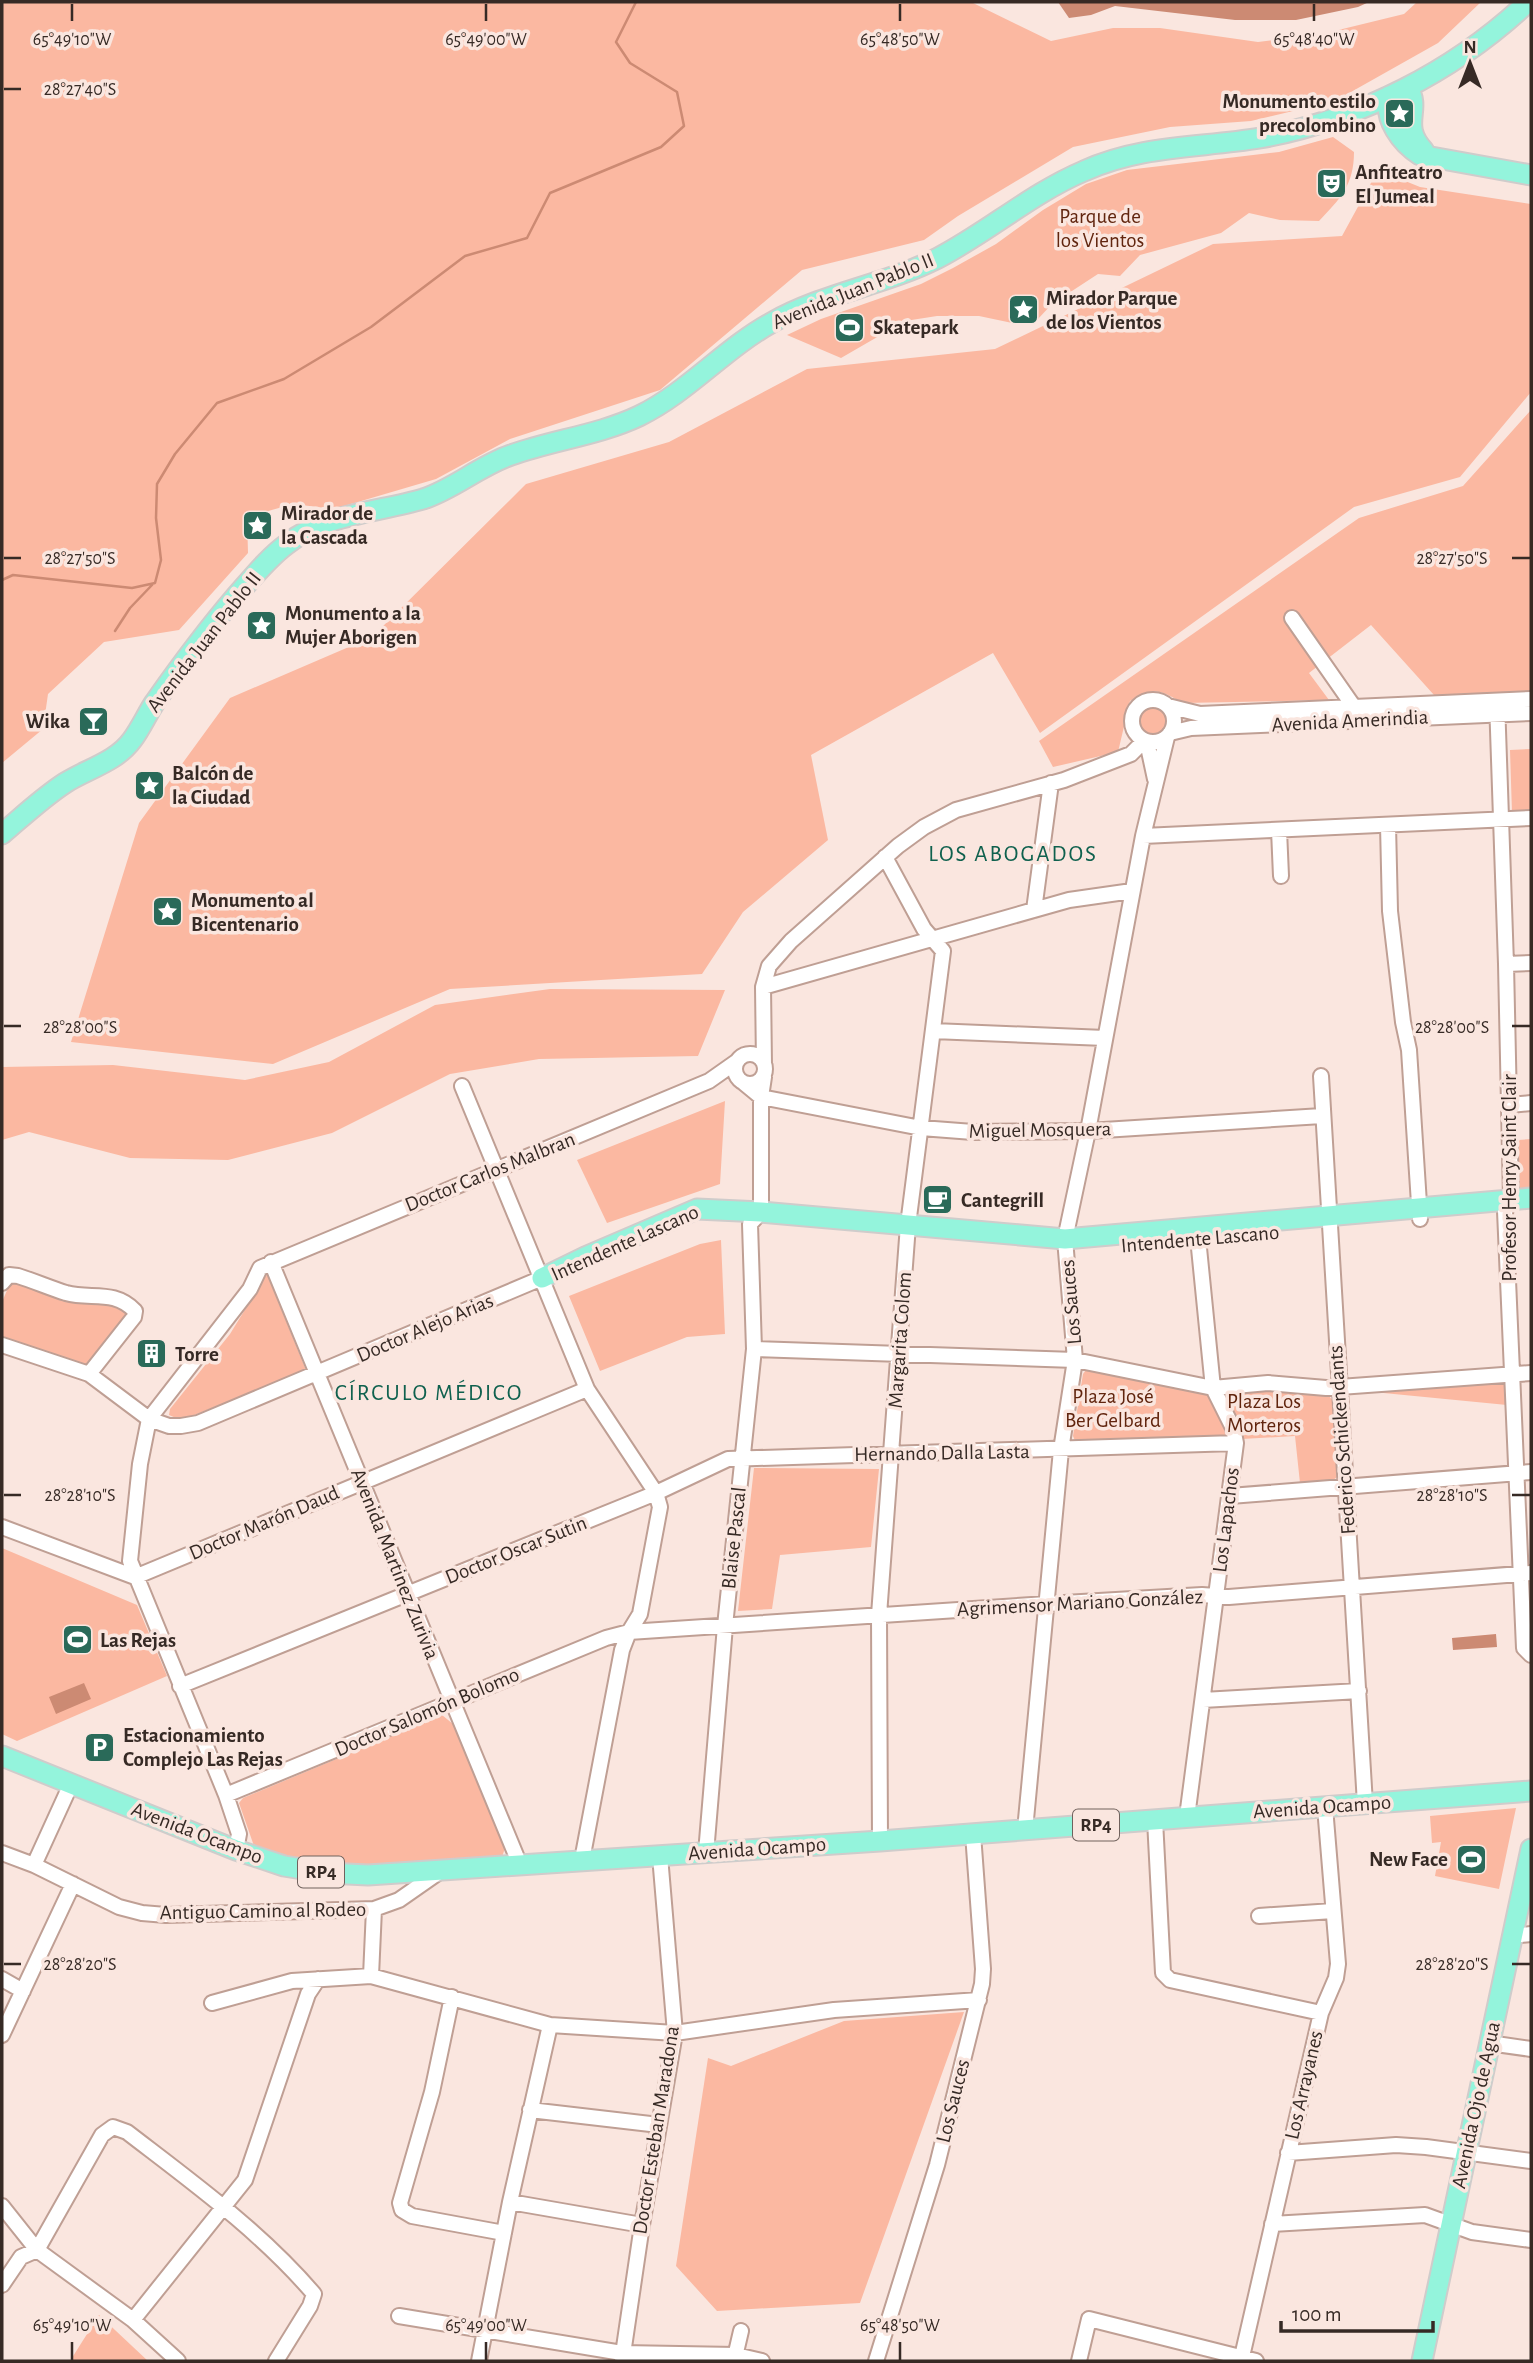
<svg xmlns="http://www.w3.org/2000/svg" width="1533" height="2363" viewBox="0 0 1533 2363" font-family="'Alegreya Sans',sans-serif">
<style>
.green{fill:#fbb8a1}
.water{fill:#cc8a73}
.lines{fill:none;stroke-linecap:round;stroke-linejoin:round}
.stream{stroke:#cc8a73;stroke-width:2.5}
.minor-casing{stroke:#bf9f94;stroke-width:18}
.major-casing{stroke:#cfcccb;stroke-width:23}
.minor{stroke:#fff;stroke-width:14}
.major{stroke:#94f4dc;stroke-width:19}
.ticks{fill:none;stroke:#362a25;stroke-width:2.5}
.labels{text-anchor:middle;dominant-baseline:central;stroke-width:7;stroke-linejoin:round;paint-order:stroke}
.shield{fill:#fae6df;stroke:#71625d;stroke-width:2}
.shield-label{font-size:19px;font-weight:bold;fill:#362a25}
.poi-label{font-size:21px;font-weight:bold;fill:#362a25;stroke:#fae6df;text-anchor:start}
.park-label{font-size:21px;fill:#61250e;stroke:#fae6df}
.street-label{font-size:21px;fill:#362a25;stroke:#fae6df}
.neighbourhood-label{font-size:23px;letter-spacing:2px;fill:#0f614e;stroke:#fae6df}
.ticks-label{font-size:18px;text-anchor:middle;fill:#362a25;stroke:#fae6df;stroke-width:7;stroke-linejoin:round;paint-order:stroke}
</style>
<rect width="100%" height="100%" fill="#fae6df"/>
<path class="green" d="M2 2H971L1051 41 1113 28H1160L1258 42 1322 34 1404 14 1417 2H1481L1438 43 1335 101 1251 121 1170 127 1073 147 958 216 924 240 802 270 660 390 510 439 436 479 334 509 293 504 247 517 248 553 179 630 104 642 48 694 43 729 2 763Z
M1333 137 1354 152C1354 185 1340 199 1319 221L1280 220 1249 213 1221 233 1140 255 1120 276 1098 274 1052 304 1037 320 1017 324 979 316H937L905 321 841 358 787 335 821 319 921 284 953 268 996 244 1043 210 1086 184 1127 170 1279 152Z
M1378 170 1420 187 1531 204V392L1460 477 1354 507 1040 733 993 653 811 755 828 840 743 912 702 974 450 989 273 1064 71 1042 139 823 230 698 372 637 526 484 669 442 807 369 995 349 1213 244 1342 236Z
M1531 410V691L1434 695 1371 625 1309 673 1329 700 1183 703C1160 690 1154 686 1130 701L1118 752 1053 767 1039 741 1359 518 1463 486Z
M1137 720a15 15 0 1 1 30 0a15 15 0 1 1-30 0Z
M1531 749V812L1512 813 1510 750Z
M550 989 725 990 698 1056 539 1059 450 1074 332 1133 228 1160 130 1158 29 1132 2 1140V1067L113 1065 245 1080 329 1062 435 1005Z
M725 1101 720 1184 607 1223 577 1160Z
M1531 1139V1193L1520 1194 1518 1140Z
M721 1240 725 1334 687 1337 600 1371 569 1296 700 1244Z
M267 1274 306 1370 187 1418H176L169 1415 170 1409 230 1334Z
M11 1281C36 1286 112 1297 127 1314L126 1320 91 1363 86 1366 2 1340V1302Z
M1091 1368 1209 1393 1226 1429 1225 1435 1221 1438 1076 1443 1073 1436 1083 1374 1086 1370Z
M1499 1381 1505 1383 1507 1405 1363 1391Z
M1272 1389 1328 1395 1335 1403 1339 1475C1330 1486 1313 1483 1300 1483L1295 1436 1242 1439 1224 1396 1227 1392Z
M754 1468 879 1469 871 1547 780 1555 772 1609 738 1611Z
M2 1548 137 1605 167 1676 17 1741 2 1734Z
M442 1715 453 1724 505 1848 502 1857C420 1863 332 1880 254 1846L239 1803 243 1798Z
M1516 1808 1499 1889 1435 1876 1441 1842 1432 1843 1430 1816Z
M964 2012 860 2303 717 2311 676 2266 708 2058 731 2066 844 2021Z
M99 2315 148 2361H70Z"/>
<path class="water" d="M1058 2H1369L1358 7 1296 20H1235L1115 6 1091 15 1069 18Z
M1496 1634 1497 1647 1453 1650 1452 1638Z
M84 1683 91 1699 56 1714 49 1697Z"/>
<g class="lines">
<path class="stream" d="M2 580 13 575 132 588 155 583 161 560 156 518 157 484 175 454 217 403 284 379 371 327 465 256 527 238 550 193 661 147 684 126 677 92 630 63 616 42 636 2
M115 631 130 608 152 585"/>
<defs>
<path id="minor" d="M1292 618 1354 707
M1132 721a21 21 0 1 1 42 0a21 21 0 1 1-42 0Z
M1497 701 1506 964 1511 1199 1505 1211 1524 1648 1531 1655
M1168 706 1200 714 1531 699
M1170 733 1191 728 1531 713
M1147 742 1155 779
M1388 825 1390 911 1403 1022 1409 1050 1420 1219
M1279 830 1281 876
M1143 836 1531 818
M1034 910 1051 783
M1506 964 1531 963
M763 987 1069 900 1132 891
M933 1031 1105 1038
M735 1069a15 15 0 1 1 30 0a15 15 0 1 1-30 0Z
M764 1064 763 987 769 966 791 941 898 846 924 827 956 810 1064 780 1131 754 1144 741
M1321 1076 1365 1804
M744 1083 761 1097 921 1128 973 1132 1088 1131 1322 1116
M462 1086 587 1389 656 1493 660 1507 640 1614 629 1632 622 1650 582 1860
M1510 1105 1531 1103
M271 1262 520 1865
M2 1283 9 1275 18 1276C34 1281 50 1288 66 1293 91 1300 114 1289 135 1311L134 1317 89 1374
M2 1345 89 1374 149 1419 169 1426H181L198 1423 542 1278
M754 1349 1075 1360 1213 1388 1268 1383 1326 1388 1531 1373
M1230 1496 1531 1472
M2 1527 135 1577
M135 1577 587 1389
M180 1686 656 1493 728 1459 1236 1443
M1203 1700 1359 1691
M226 1795 606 1638 629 1632 1047 1604 1202 1595 1229 1597 1531 1573
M1187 1817 1236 1443 1233 1428 1213 1388 1197 1228
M1155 1820 1163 1973 1170 1980 1321 2013
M1025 1830 1061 1450 1075 1360 1065 1239 1088 1131 1143 836 1167 737
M880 1841 879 1615 908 1225 943 951 924 929 885 857
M236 1850 239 1834 226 1795 130 1561 140 1464 149 1419 250 1289 260 1268 709 1081 736 1062
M2 1853 34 1865 119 1907 142 1913 166 1915 374 1909 399 1900 442 1870
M706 1853 725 1626 754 1349 750 1224 761 1212V1097L764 1077
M34 1865 71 1784
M1259 1916 1333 1911
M1511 1936 1531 1934
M371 1976 374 1909
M2 1979 23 1991
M452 1997 432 2092 400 2203 402 2210 412 2216 504 2233
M212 2003 292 1981 371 1976 550 2025 675 2033 834 2010 979 2000
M2 2035 73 1884
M1489 2043 1531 2049
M530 2110 659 2125
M1288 2153 1396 2145 1426 2147 1531 2161
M510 2202 642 2225
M2 2206 37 2250 133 2320 178 2361
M1272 2224 1425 2215 1472 2232 1531 2240
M2 2285 21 2257 37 2250 102 2135 113 2127 127 2132C192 2182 260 2231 314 2294L310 2306 276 2361
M399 2316 622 2353 736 2355 762 2361
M133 2320 245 2180 308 1994 318 1979
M479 2361 510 2202 550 2025
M622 2361 642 2225 675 2033 660 1856
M734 2361 741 2331
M876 2361 937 2165 982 1984 983 1969 973 1834
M1079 2361 1089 2319 1256 2361
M1241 2361 1321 2013 1336 1978 1338 1964 1325 1807"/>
<path id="major" d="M1408 88C1422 111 1399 124 1424 151
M1389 96C1384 120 1401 143 1420 155L1531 175
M2 834C22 817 42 798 65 783 87 769 116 762 132 740 141 728 147 714 155 702 181 665 208 629 237 595 253 577 268 558 287 544 324 514 379 512 423 499 454 489 479 466 511 455 553 440 599 435 639 416 688 392 724 349 771 323 823 293 885 285 938 258 988 232 1032 193 1084 171 1141 145 1199 148 1260 138 1359 120 1455 71 1528 2
M542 1278 585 1257 697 1209 761 1212 1065 1239 1531 1198
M2 1756 236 1850 284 1866 327 1873 368 1875 880 1841 1531 1791
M1422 2361 1531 1849"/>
</defs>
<use href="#minor" class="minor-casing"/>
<use href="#major" class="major-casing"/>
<use href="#minor" class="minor"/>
<use href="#major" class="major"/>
</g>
<path class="ticks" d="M72 4V21M486 4V21M900 4V21M1314 4V21M4 89H21M4 558H21M1512 558H1530M4 1026H21M1512 1026H1530M4 1495H21M1512 1495H1530M4 1964H21M1512 1964H1530M72 2342V2360M486 2342V2360M900 2342V2360"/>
<defs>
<symbol id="sight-square" viewBox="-11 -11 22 22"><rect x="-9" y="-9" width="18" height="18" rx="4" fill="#2a6a59" stroke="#fae6df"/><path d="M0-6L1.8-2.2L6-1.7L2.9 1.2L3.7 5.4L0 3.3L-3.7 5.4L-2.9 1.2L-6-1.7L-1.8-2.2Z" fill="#fff"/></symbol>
<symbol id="theatre-square" viewBox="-11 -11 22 22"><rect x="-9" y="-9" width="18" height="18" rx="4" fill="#2a6a59" stroke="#fae6df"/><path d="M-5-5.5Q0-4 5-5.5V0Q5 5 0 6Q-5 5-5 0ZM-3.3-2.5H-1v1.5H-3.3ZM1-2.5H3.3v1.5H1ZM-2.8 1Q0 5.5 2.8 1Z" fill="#fff"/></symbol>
<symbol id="stadium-square" viewBox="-11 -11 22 22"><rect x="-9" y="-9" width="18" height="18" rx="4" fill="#2a6a59" stroke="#fae6df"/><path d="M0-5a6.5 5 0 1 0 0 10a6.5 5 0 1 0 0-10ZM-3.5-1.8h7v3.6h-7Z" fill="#fff"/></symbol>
<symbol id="bar-square" viewBox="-11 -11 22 22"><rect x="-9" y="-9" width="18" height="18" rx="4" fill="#2a6a59" stroke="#fae6df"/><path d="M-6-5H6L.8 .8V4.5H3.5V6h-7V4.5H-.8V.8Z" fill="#fff"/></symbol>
<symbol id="cafe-square" viewBox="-11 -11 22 22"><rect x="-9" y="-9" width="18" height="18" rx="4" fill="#2a6a59" stroke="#fae6df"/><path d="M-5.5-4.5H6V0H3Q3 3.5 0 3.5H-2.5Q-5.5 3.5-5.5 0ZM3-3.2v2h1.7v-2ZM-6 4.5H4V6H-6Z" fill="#fff"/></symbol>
<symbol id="building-square" viewBox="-11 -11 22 22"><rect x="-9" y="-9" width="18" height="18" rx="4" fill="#2a6a59" stroke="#fae6df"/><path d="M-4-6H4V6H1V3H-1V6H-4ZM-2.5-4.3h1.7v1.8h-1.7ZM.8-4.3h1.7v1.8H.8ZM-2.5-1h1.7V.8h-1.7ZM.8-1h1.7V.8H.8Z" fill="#fff"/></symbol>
<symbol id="parking-square" viewBox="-11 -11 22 22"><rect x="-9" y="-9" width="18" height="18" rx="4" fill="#2a6a59" stroke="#fae6df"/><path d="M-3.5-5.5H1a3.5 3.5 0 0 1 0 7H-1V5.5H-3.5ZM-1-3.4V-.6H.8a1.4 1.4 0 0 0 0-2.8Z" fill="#fff"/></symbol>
</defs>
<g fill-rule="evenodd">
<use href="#sight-square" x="1382" y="96" width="35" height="35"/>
<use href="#theatre-square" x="1314" y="166" width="35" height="35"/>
<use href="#sight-square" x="1006" y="292" width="35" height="35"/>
<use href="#stadium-square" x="832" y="310" width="35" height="35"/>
<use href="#sight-square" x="240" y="508" width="35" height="35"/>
<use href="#sight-square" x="244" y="608" width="35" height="35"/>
<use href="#bar-square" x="76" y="704" width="35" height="35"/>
<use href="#sight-square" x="132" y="768" width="35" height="35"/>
<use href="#sight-square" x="150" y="894" width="35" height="35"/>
<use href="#cafe-square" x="920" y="1182" width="35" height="35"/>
<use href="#building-square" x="134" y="1336" width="35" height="35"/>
<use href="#stadium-square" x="60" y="1622" width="35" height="35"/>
<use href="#parking-square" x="82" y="1730" width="35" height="35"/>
<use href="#stadium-square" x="1454" y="1842" width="35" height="35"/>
</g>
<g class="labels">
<g class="shield">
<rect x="1073" y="1809.5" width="46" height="31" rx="5"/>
<rect x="298" y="1856.5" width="46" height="31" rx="5"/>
</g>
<g class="shield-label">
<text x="1096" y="1825">RP4</text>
<text x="321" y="1872">RP4</text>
</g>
<g class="poi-label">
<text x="1376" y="101" text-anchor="end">Monumento estilo<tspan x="1376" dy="24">precolombino</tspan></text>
<text x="1355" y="172">Anfiteatro<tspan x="1355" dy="24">El Jumeal</tspan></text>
<text x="1046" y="298">Mirador Parque<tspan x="1046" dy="24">de los Vientos</tspan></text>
<text x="873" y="327">Skatepark</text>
<text x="281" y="513">Mirador de<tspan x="281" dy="24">la Cascada</tspan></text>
<text x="285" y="613">Monumento a la<tspan x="285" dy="24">Mujer Aborigen</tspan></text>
<text x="70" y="721" text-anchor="end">Wika</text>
<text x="172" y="773">Balcón de<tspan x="172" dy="24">la Ciudad</tspan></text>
<text x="191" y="900">Monumento al<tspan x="191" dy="24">Bicentenario</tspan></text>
<text x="961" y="1200">Cantegrill</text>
<text x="175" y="1354">Torre</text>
<text x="100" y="1640">Las Rejas</text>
<text x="123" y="1735">Estacionamiento<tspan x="123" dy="24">Complejo Las Rejas</tspan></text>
<text x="1448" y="1859" text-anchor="end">New Face</text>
</g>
<g class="park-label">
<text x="1100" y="216">Parque de<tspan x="1100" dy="24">los Vientos</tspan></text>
<text x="1113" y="1396">Plaza José<tspan x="1113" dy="24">Ber Gelbard</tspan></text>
<text x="1264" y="1401">Plaza Los<tspan x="1264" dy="24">Morteros</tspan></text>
</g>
<g class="street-label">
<text transform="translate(853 291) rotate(-22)">Avenida Juan Pablo II</text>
<text transform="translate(204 642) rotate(-52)">Avenida Juan Pablo II</text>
<text transform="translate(1350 721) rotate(-3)">Avenida Amerindia</text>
<text transform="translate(1040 1130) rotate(-1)">Miguel Mosquera</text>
<text transform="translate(490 1172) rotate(-22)">Doctor Carlos Malbran</text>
<text transform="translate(1509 1178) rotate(-90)">Profesor Henry Saint Clair</text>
<text transform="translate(1200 1239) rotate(-5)">Intendente Lascano</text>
<text transform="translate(625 1243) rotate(-24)">Intendente Lascano</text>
<text transform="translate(1071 1302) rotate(-95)">Los Sauces</text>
<text transform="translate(425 1328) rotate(-23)">Doctor Alejo Arias</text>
<text transform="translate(900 1340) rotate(-86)">Margarita Colom</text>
<text transform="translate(1342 1440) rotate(-94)">Federico Schickendants</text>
<text transform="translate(942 1453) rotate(-1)">Hernando Dalla Lasta</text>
<text transform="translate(1226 1520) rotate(-83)">Los Lapachos</text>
<text transform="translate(264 1523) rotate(-23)">Doctor Marón Daud</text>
<text transform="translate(734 1538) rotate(-84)">Blaise Pascal</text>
<text transform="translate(516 1550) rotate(-22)">Doctor Oscar Sutin</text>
<text transform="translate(395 1564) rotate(68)">Avenida Martinez Zurivia</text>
<text transform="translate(1080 1603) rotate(-3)">Agrimensor Mariano González</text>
<text transform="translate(427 1712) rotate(-23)">Doctor Salomón Bolomo</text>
<text transform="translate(1322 1807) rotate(-4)">Avenida Ocampo</text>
<text transform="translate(197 1833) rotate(21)">Avenida Ocampo</text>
<text transform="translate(757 1849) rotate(-4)">Avenida Ocampo</text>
<text transform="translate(263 1911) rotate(-1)">Antiguo Camino al Rodeo</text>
<text transform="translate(1304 2085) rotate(-77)">Los Arrayanes</text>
<text transform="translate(953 2101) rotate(-76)">Los Sauces</text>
<text transform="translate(1476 2105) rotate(-78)">Avenida Ojo de Agua</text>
<text transform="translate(656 2130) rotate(-81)">Doctor Esteban Maradona</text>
</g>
<g class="neighbourhood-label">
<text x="1013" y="854">LOS ABOGADOS</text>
<text x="429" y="1393">CÍRCULO MÉDICO</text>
</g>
</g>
<g class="ticks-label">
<text x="72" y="45">65°49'10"W</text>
<text x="486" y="45">65°49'00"W</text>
<text x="900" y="45">65°48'50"W</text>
<text x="1314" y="45">65°48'40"W</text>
<text x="80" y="95">28°27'40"S</text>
<text x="80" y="564">28°27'50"S</text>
<text x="1452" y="564">28°27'50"S</text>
<text x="80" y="1033">28°28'00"S</text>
<text x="1452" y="1033">28°28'00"S</text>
<text x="80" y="1501">28°28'10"S</text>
<text x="1452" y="1501">28°28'10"S</text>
<text x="80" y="1970">28°28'20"S</text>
<text x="1452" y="1970">28°28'20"S</text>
<text x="72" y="2331">65°49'10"W</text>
<text x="486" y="2331">65°49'00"W</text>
<text x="900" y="2331">65°48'50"W</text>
</g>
<rect width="1533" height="2363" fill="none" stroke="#362a25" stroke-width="7"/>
<g transform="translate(1470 63)" stroke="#fae6df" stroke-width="5" paint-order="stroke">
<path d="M0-5L12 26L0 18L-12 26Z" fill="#362a25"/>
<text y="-10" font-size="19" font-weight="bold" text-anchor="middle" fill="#362a25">N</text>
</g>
<path d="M1281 2321v10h152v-10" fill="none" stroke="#362a25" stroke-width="3.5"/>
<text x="1292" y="2321" font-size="21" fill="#362a25" stroke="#fae6df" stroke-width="5" paint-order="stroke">100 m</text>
</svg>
